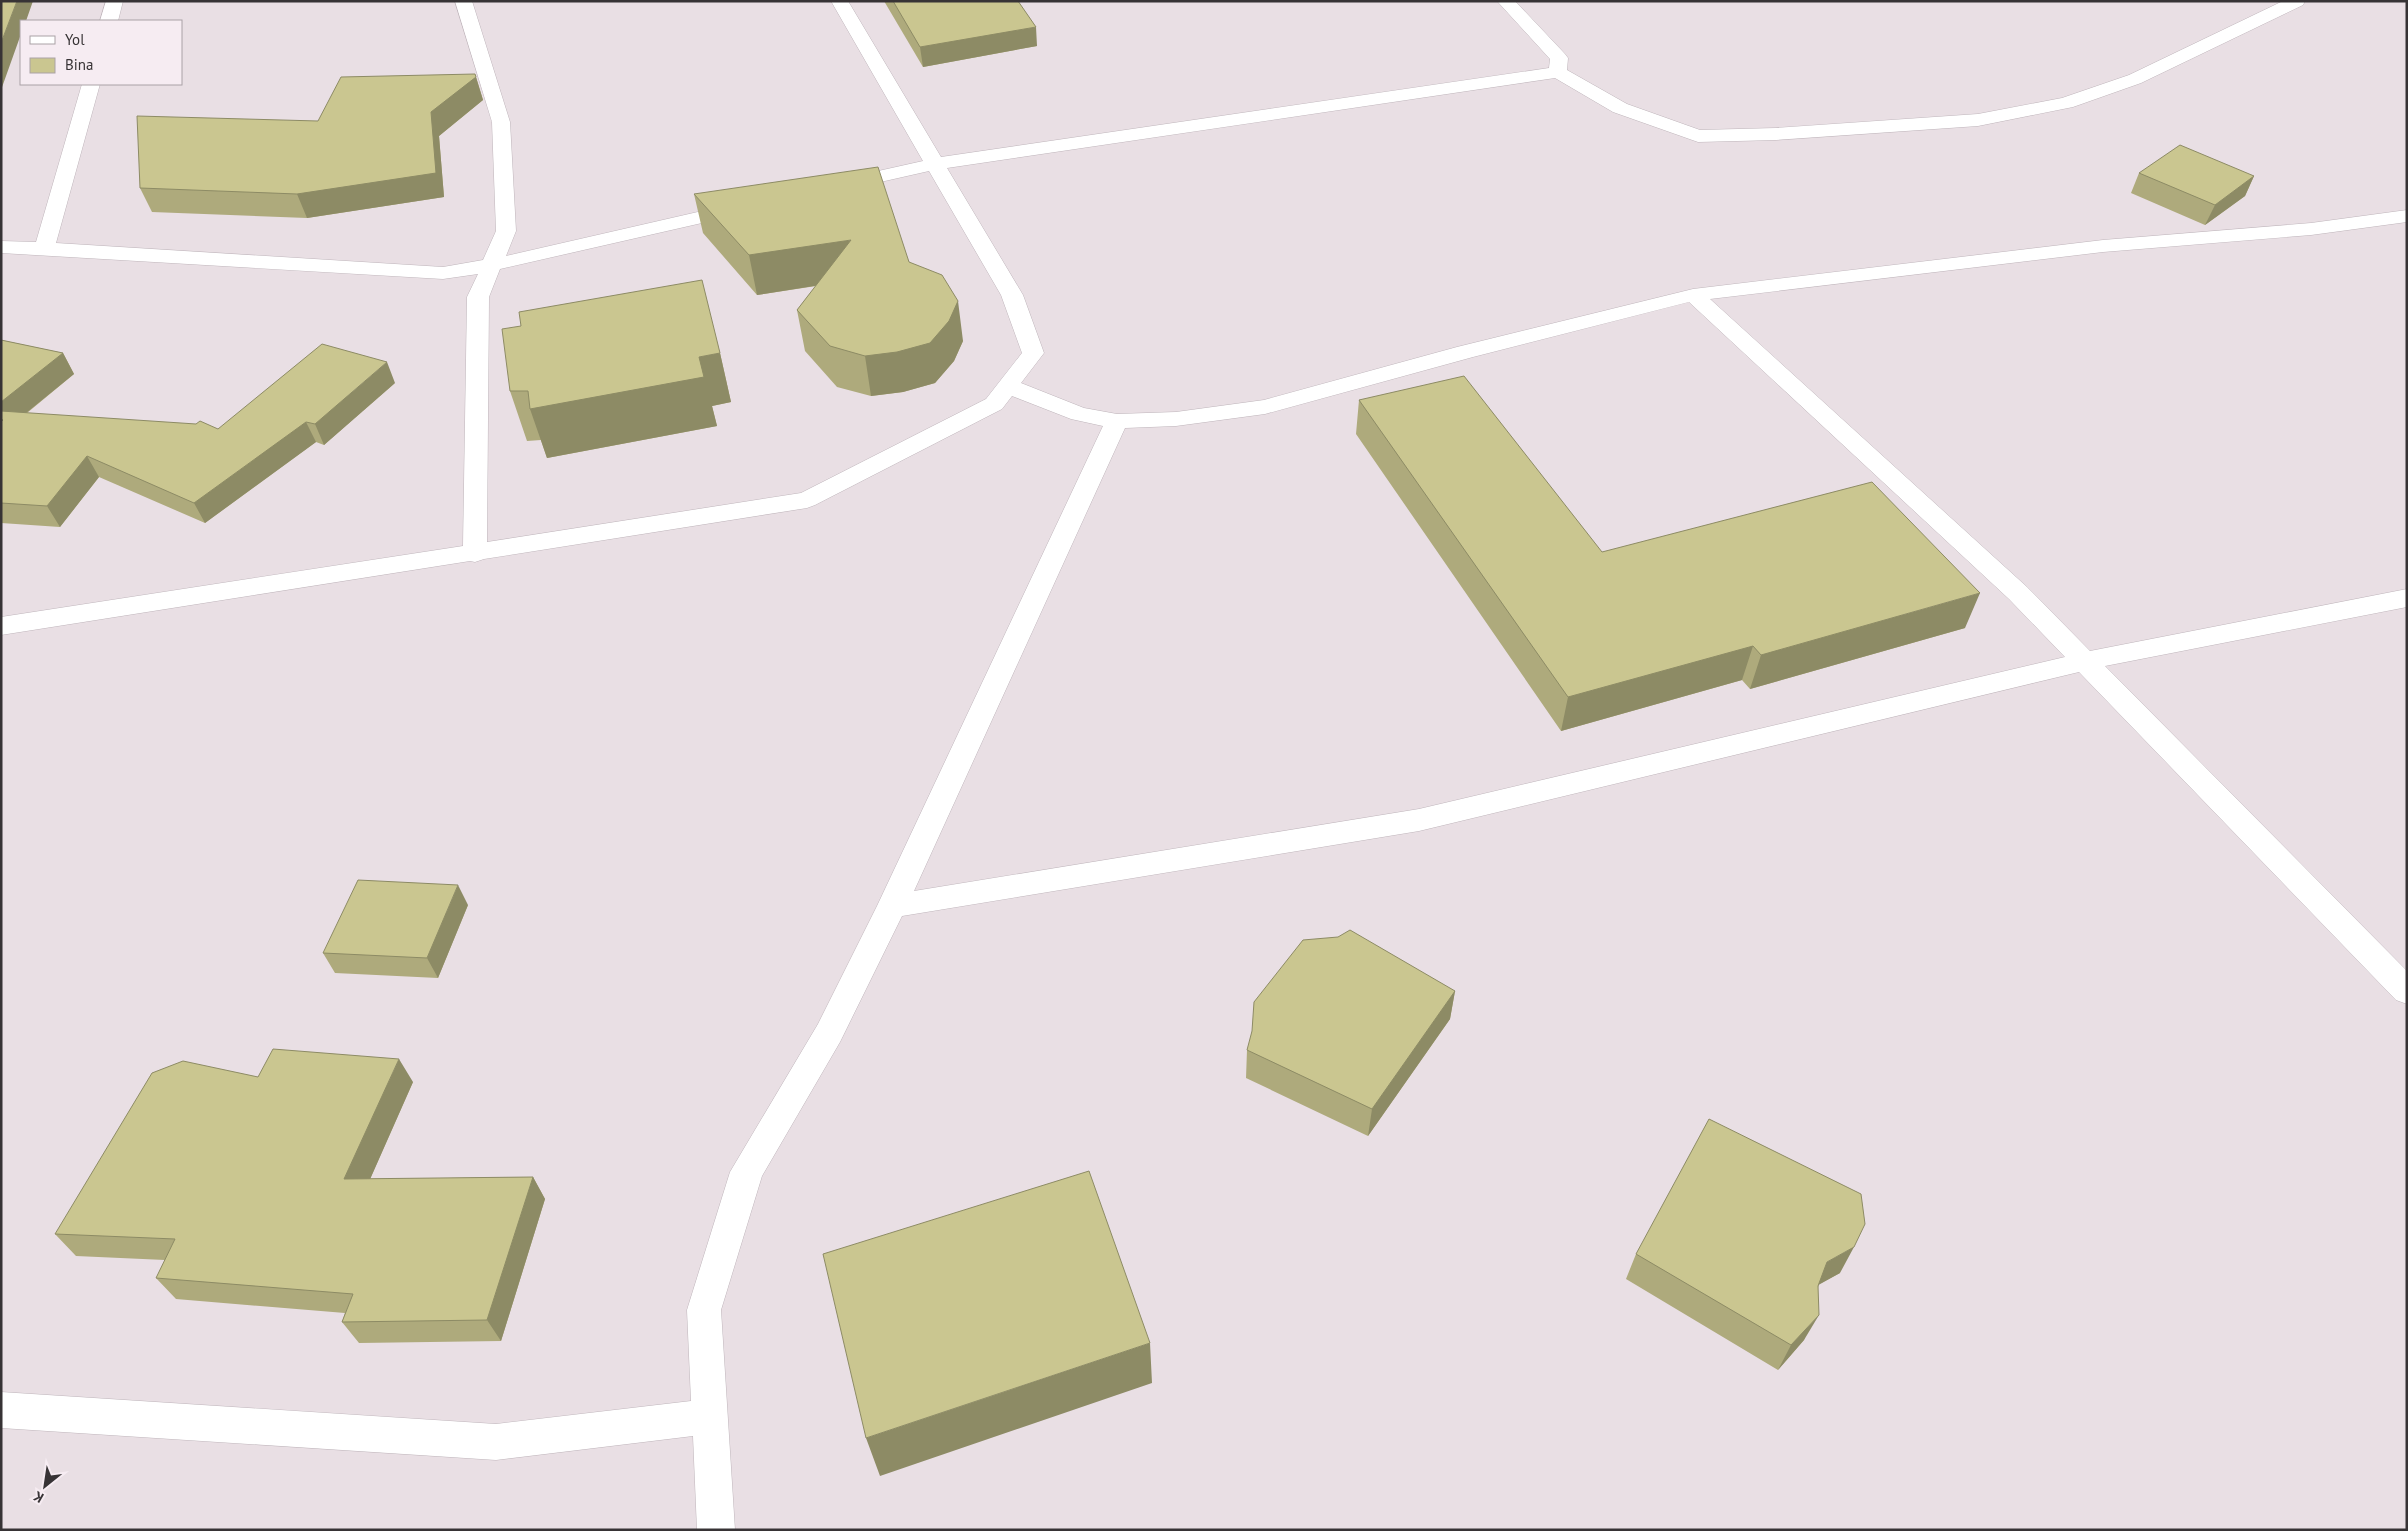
<svg xmlns="http://www.w3.org/2000/svg" width="2408" height="1531" viewBox="0 0 2408 1531" font-family="'PT Sans',sans-serif">
<style>
.lines{fill:none;stroke-linecap:round;stroke-linejoin:round}
.street-casing{stroke:#bfb5bb;stroke-width:1}
.street{fill:#fff;fill-rule:evenodd}
.wall{fill:#aeaa7c}
.shaded-wall{fill:#8d8b65}
.building{fill:#cac690;stroke:#8d8b65}
</style>
<rect width="100%" height="100%" fill="#e9dfe4"/>
<g class="lines">
<defs>
<path id="street" d="M106 1H123L118 21H100Z
M455 1H472L510 122 516 231 506 256 737 203 744 205 747 209 744 213 737 215 500 269 489 297 487 542 801 493 986 399 1022 353 1001 295 929 171 845 190 838 188 835 184 838 180 923 161 831 1H848L941 157 1549 68 1550 59 1497 1H1515L1565 54 1568 58 1567 70 1627 104 1700 130 1776 128 1978 114 2062 98 2129 75 2283 1H2305L2303 5 2141 83 2073 107 1978 126 1776 140 1698 142 1613 112 1555 78 947 168 1023 295 1044 353 1021 383 1084 408 1117 414 1176 412 1264 400 1457 347 1693 289 2103 240 2311 223 2407 210V222L2311 235 2103 252 1710 299 2027 587 2090 651 2407 589V607L2105 666 2407 971V1004L2396 1000 2079 672 1419 831 902 916 840 1042 762 1176 721 1310 735 1530H697L693 1436 496 1460 1 1428V1392L496 1424 691 1401 687 1310 730 1172 818 1024 877 906 1103 426 1071 419 1012 396 1002 409 815 505 807 508 484 559 475 562 470 561 1 635V617L463 546 467 297 478 274 443 279 1 253V241L36 242 82 84H100L56 243 443 267 483 260 496 231 492 122ZM1689 302 2009 599 2065 657 1419 809 914 891 1125 428 1176 426 1265 414 1473 357Z"/>
</defs>
<use href="#street" class="street-casing"/>
<use href="#street" class="street"/>
</g>
<path class="wall" d="M884 1H1018L1037 46 923 67Z
M475 74 483 100 439 136 444 197 307 218 152 212 140 188 318 121Z
M2139 173 2254 176 2245 196 2205 225 2131 193Z
M694 194 909 262 963 341 954 361 935 383 903 392 871 396 837 387 805 351 797 310 816 286 757 295 703 233Z
M1 340 63 353 74 374 27 413 218 429 395 383 324 445 316 442 205 523 99 477 60 527 1 523Z
M720 353 731 402 712 406 717 426 547 458 541 440 527 441 510 391Z
M1359 400 1602 552 1965 628 1750 689 1742 680 1561 731 1356 434Z
M468 905 438 978 335 973 323 953Z
M1455 991 1450 1019 1368 1136 1246 1078 1247 1050Z
M258 1077 413 1082 370 1179 533 1177 545 1199 501 1341 359 1343 342 1322 345 1313 176 1299 156 1278 165 1260 76 1256 55 1234Z
M1636 1254 1840 1273 1819 1284 1804 1340 1778 1370 1626 1279Z"/>
<path class="shaded-wall" d="M17 1H33L26 21H21V34L1 90V43Z
M1036 27 1037 46 923 67 920 47Z
M476 77 483 100 439 136 444 197 307 218 297 194Z
M2254 176 2245 196 2205 225 2215 205Z
M851 240 858 279 757 295 749 255Z
M958 301 963 341 954 361 935 383 903 392 871 396 865 356Z
M63 353 74 374 10 426 1 412V402Z
M720 353 731 402 712 406 717 426 547 458 530 409 699 357Z
M387 362 395 383 324 445 315 424Z
M306 422 316 442 205 523 194 503Z
M87 456 99 477 60 527 47 506Z
M1980 593 1965 628 1750 689 1761 655Z
M1753 646 1742 680 1561 731 1568 697Z
M458 885 468 905 438 978 427 958Z
M1455 991 1450 1019 1368 1136 1372 1109Z
M399 1059 413 1082 360 1202 344 1179Z
M533 1177 545 1199 501 1341 487 1320Z
M1854 1247 1840 1273 1813 1288 1827 1262Z
M1819 1315 1804 1340 1778 1370 1791 1345Z
M1150 1343 1152 1383 880 1476 866 1438Z"/>
<path class="building" d="M1 1H17L1 43Z
M893 1H1018L1036 27 920 47Z
M475 74 476 77 431 112 436 173 297 194 140 188 137 116 318 121 341 77Z
M2180 145 2254 176 2215 205 2139 173Z
M878 167 909 262 942 275 958 301 949 321 930 343 897 352 865 356 830 346 797 310 851 240 749 255 694 194Z
M702 280 720 353 699 357 704 377 530 409 528 391H510L502 329 521 326 519 312Z
M1 340 63 353 1 402Z
M322 344 387 362 315 424 306 422 194 503 87 456 47 506 1 503V422L3 420 1 419V411L196 424 200 421 218 429Z
M1464 376 1602 552 1872 482 1980 593 1761 655 1753 646 1568 697 1359 400Z
M358 880 458 885 427 958 323 953Z
M1350 930 1455 991 1372 1109 1247 1050 1252 1031 1254 1002 1303 940 1338 937Z
M273 1049 399 1059 344 1179 533 1177 487 1320 342 1322 353 1294 156 1278 175 1239 55 1234 152 1073 183 1061 258 1077Z
M1709 1119 1861 1194 1865 1224 1854 1247 1827 1262 1818 1286 1819 1315 1791 1345 1636 1254Z
M1089 1171 1150 1343 866 1438 823 1254Z"/>
<rect width="2408" height="1531" fill="none" stroke="#373335" stroke-width="5"/>
<rect x="20" y="20" width="162" height="65" fill="#f6ecf2" stroke="#aaa2a6"/>
<rect x="30" y="36" width="25" height="8" fill="#ffffff" stroke="#aaa2a6"/>
<text x="65" y="45" font-size="15" fill="#373335">Yol</text>
<rect x="30" y="58" width="25" height="15" fill="#cac690" stroke="#aaa2a6"/>
<text x="65" y="70" font-size="15" fill="#373335">Bina</text>
<g transform="translate(45 1486) rotate(210)" stroke="#f6ecf2" stroke-width="4" paint-order="stroke">
<path d="M0-4L9 19L0 12L-9 19Z" fill="#373335"/>
<text y="-8" font-size="14" font-weight="bold" text-anchor="middle" fill="#373335">K</text>
</g>
</svg>
